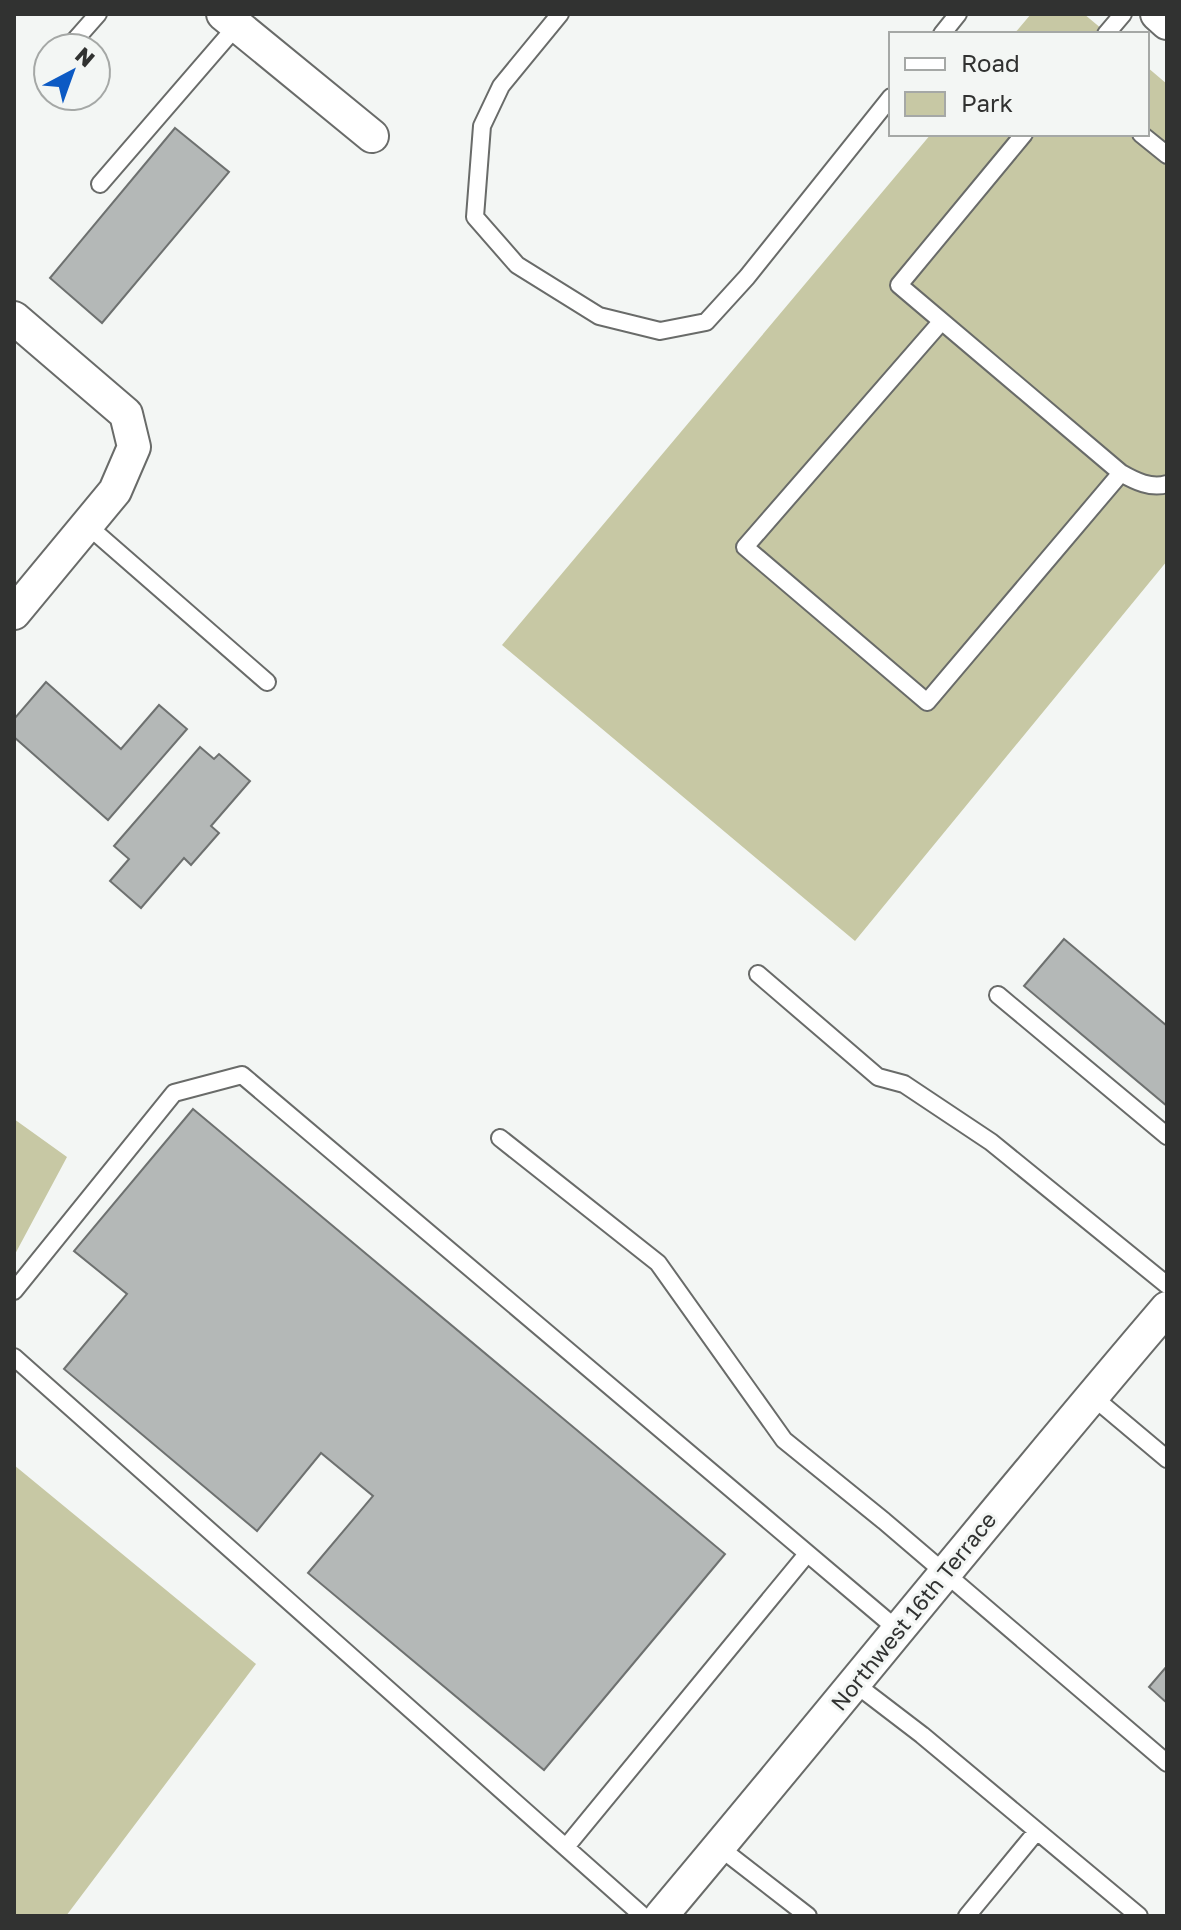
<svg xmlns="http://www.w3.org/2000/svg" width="1181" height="1930" viewBox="0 0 1181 1930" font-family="'Golos Text',sans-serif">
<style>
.green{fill:#c7c8a4}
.building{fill:#b4b8b7;stroke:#6e7170;stroke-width:2}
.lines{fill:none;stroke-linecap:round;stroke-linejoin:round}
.service-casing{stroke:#696b69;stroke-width:20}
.minor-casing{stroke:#696b69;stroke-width:36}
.service{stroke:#fff;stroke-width:16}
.minor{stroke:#fff;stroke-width:32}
.labels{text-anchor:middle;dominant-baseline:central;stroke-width:6;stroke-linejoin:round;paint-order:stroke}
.street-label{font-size:22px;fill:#313231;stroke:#f3f6f4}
</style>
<rect width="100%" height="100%" fill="#f3f6f4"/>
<path class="green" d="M1031 14H1084L1108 34H1014Z
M1147 67 1167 84V561L855 941 502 645 931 134H1147Z
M14 1119 67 1157 14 1256Z
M14 1465 256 1664 66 1916H14Z"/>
<path class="building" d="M175 128 229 172 102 323 50 278Z
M46 682 121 749 159 705 187 729 108 820 14 737V719Z
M200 747 214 759 219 754 250 781 211 826 219 833 191 865 184 858 141 908 110 881 129 859 114 846Z
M1064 939 1167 1026V1106L1024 986Z
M193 1109 725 1554 544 1770 308 1573 373 1496 321 1453 257 1531 64 1369 127 1294 74 1251Z
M1167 1666V1703L1149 1687Z"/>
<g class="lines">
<defs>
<path id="service" d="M560 14 501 86 482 126 475 217 517 265 599 316 660 331 706 322 747 277 891 97
M942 34 958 14
M1106 34 1123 14
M68 48 98 14
M1024 134 899 285 1121 473C1135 481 1151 489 1167 484
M1141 134 1167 155
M100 184 240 22
M941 322 745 547 927 702 1121 473
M87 525 267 682
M758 974 878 1077 904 1084 991 1142 1167 1285
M998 995 1167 1136
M500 1138 658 1263 784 1440 884 1521 1167 1763
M14 1291 174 1093 242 1075 898 1630
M14 1357 643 1916
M1092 1396 1167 1459
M854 1683 922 1735 1139 1916
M566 1847 807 1554
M719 1847 808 1916
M967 1916 1037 1831"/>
<path id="minor" d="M223 14 372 136
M1157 14 1167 23
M14 318 126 414 134 447 115 491 14 613
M661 1916C831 1714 996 1508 1167 1308"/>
</defs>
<use href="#service" class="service-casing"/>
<use href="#minor" class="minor-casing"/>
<use href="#service" class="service"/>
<use href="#minor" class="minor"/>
</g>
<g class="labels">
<g class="street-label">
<text transform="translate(913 1611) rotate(-51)">Northwest 16th Terrace</text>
</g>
</g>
<rect width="1181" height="1930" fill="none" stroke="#313231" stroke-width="32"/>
<rect x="889" y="32" width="260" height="104" fill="#f3f6f4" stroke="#a5a8a6" stroke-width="2"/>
<rect x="905" y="58" width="40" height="12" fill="#ffffff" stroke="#a5a8a6" stroke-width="2"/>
<text x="961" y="72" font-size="24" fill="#313231">Road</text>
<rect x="905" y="92" width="40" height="24" fill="#c7c8a4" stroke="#a5a8a6" stroke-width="2"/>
<text x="961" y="112" font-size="24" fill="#313231">Park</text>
<g transform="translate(72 72) rotate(41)"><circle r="38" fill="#f3f6f4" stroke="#a5a8a6" stroke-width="2"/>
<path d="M0-6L14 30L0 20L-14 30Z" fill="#0c5ac4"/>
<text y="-12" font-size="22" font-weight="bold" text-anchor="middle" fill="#313231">N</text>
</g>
</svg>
